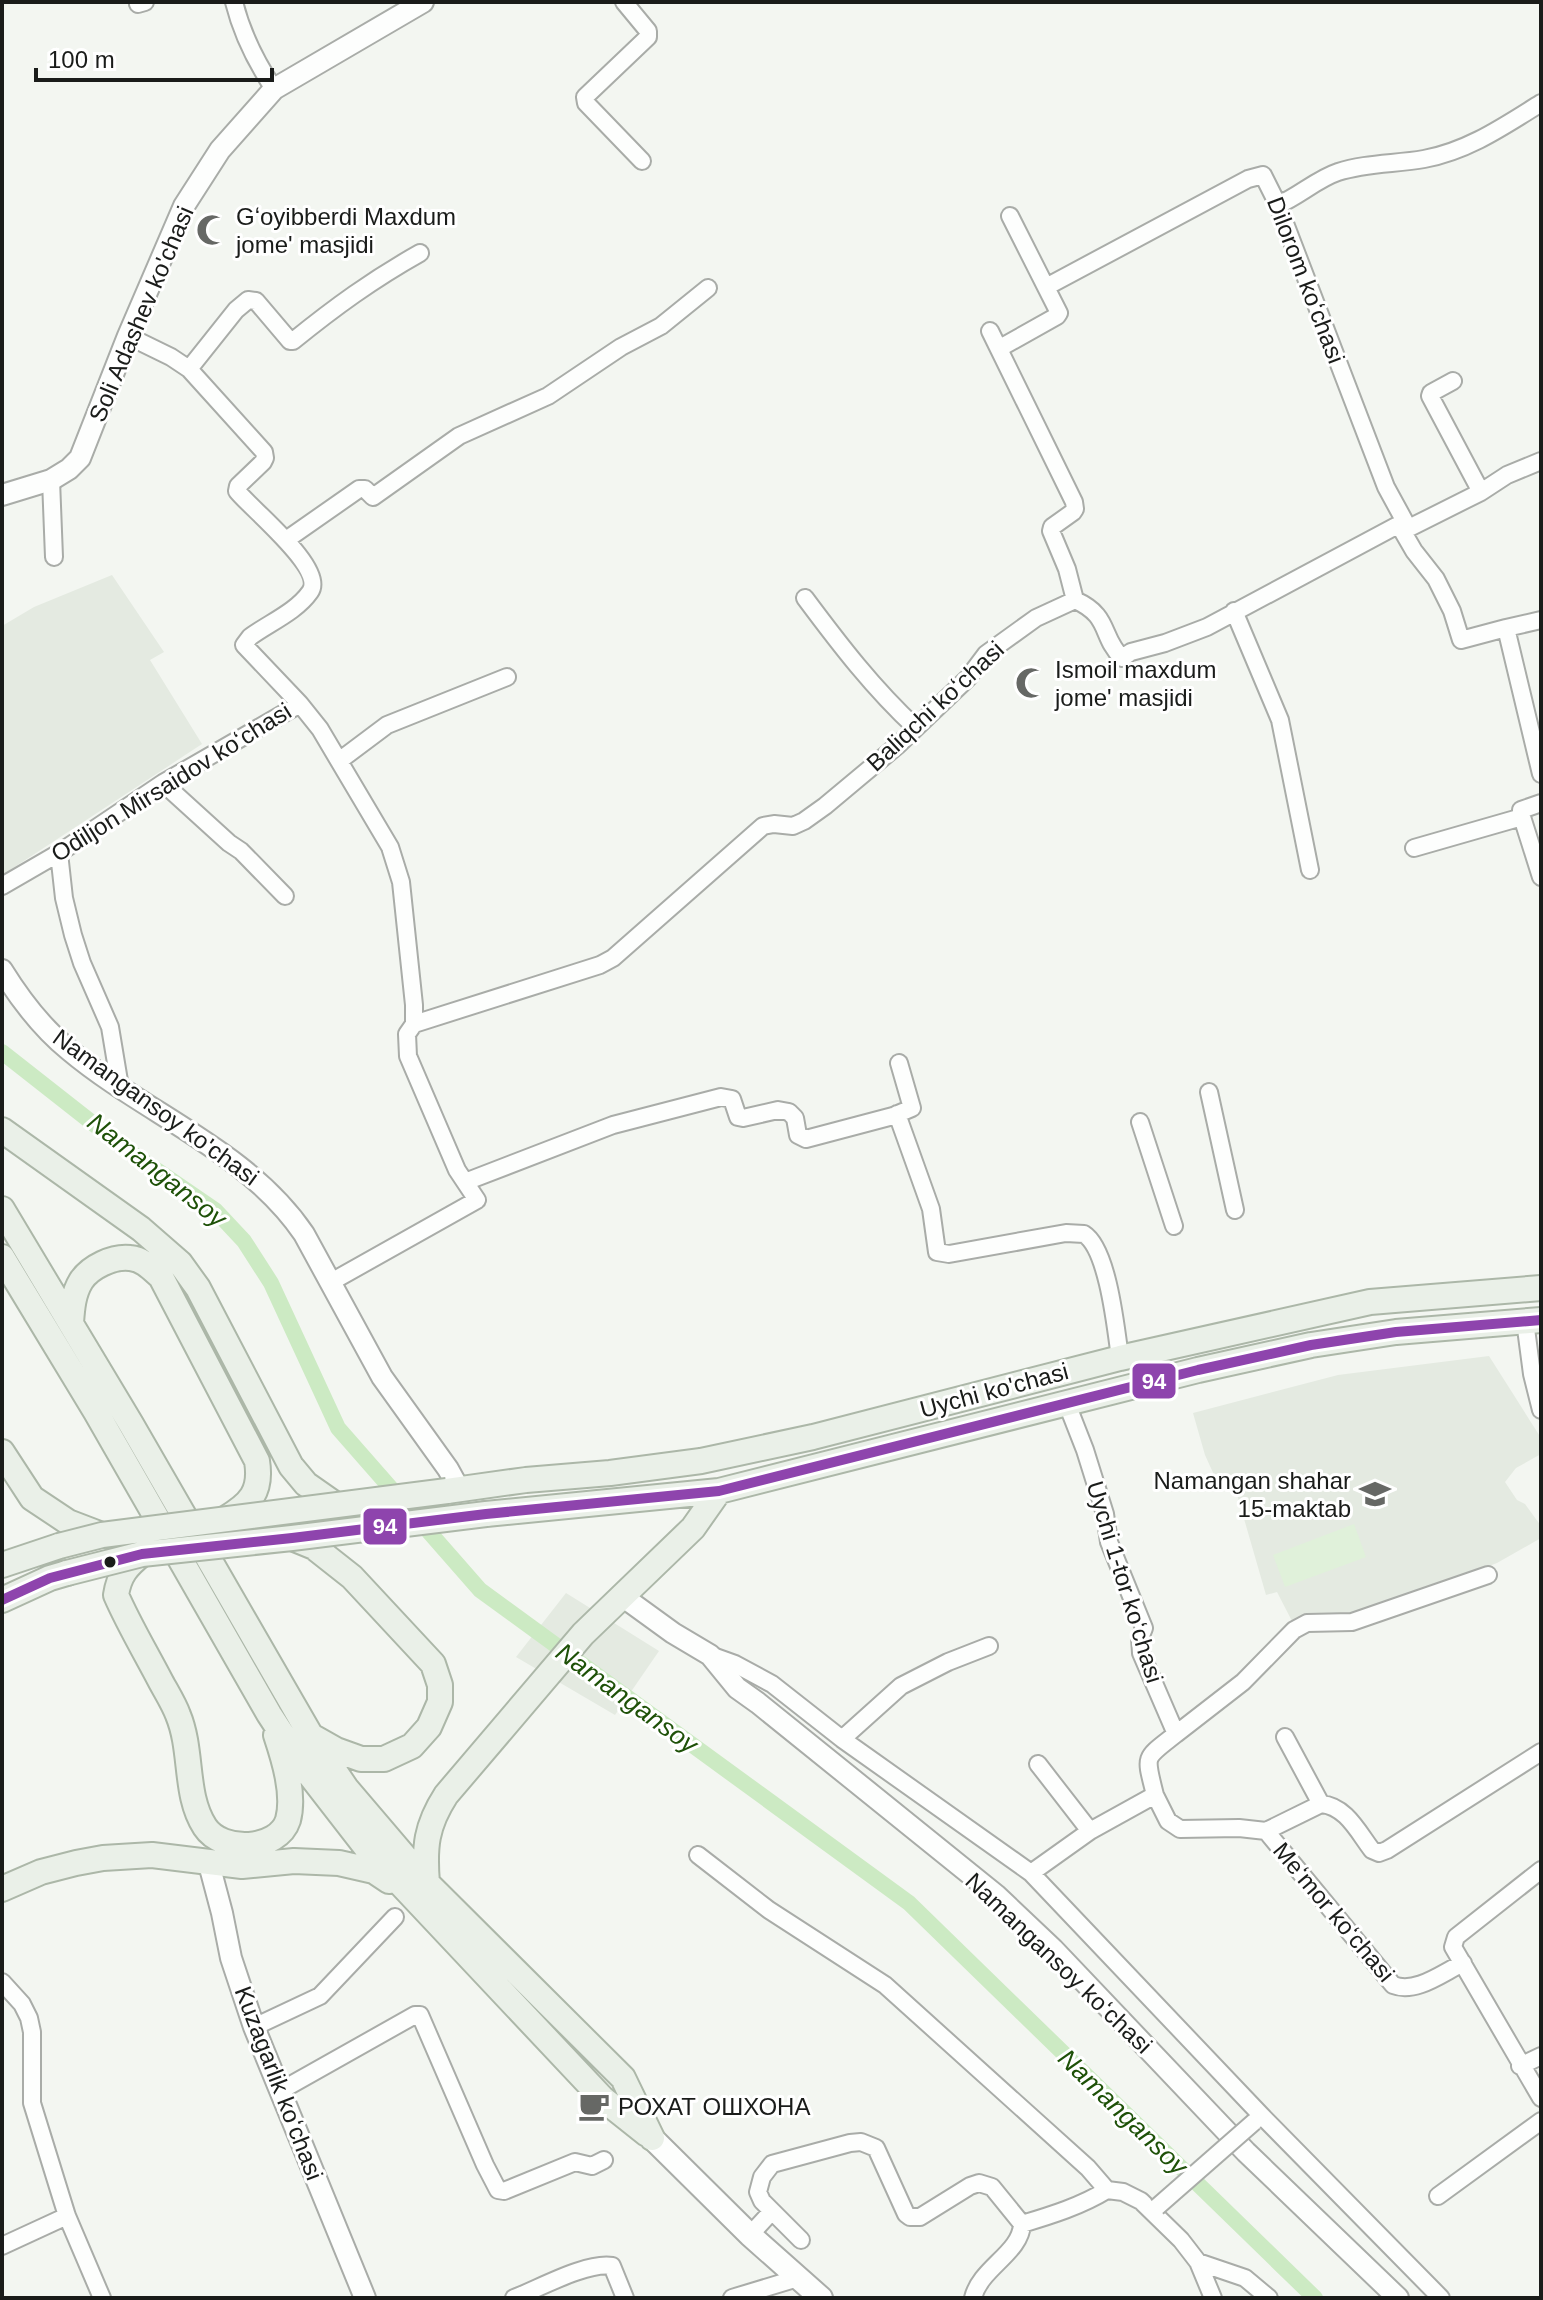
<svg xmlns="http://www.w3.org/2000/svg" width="1543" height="2300" viewBox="0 0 1543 2300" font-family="Helvetica,sans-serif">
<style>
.built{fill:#e4eae1}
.green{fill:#e0f1da}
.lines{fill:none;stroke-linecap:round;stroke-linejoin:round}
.canal{stroke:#cceac3;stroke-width:16}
.minor-casing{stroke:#a9aca8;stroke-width:20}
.tertiary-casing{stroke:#a9aca8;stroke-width:24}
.secondary-casing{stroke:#a9aca8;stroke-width:26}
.primary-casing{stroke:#acb7a8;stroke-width:28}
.minor{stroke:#fdfefd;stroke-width:16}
.tertiary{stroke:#fdfefd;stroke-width:20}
.secondary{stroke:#fdfefd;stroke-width:22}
.primary{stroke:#eaf0e8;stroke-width:24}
.minor-bridge-casing{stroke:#a9aca8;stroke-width:20;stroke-linecap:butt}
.primary-bridge-casing{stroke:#acb7a8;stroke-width:28;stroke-linecap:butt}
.minor-bridge{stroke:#fdfefd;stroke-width:16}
.primary-bridge{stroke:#eaf0e8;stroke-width:24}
.bus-1-casing{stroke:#fff;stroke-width:16}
.bus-1{stroke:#8e44ad;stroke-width:10}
.bus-dot{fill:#1a1c1a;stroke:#fff;stroke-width:3}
.labels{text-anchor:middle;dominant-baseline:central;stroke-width:6;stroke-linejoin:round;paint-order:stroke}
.poi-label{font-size:24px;fill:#1a1c1a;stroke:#fff;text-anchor:start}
.street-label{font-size:24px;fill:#1a1c1a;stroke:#fff}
.water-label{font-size:26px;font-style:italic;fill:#1e5108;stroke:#fff}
.line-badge{stroke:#fff;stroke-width:3}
.badge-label{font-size:22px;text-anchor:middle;font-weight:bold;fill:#fff}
</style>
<rect width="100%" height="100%" fill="#f3f6f1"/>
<path class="built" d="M112 575 164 652 150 660 202 744 4 874 2 871V626L34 607Z
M1489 1356 1541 1438V1454L1516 1468 1505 1482 1517 1500 1525 1504 1541 1526V1538L1497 1563 1355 1615 1329 1617 1323 1614 1293 1623 1277 1592 1266 1595 1234 1484 1220 1488 1205 1455 1193 1413 1338 1375Z
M566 1593 659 1651 615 1715 516 1657Z"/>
<path class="green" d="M1354 1524 1366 1557 1285 1587 1273 1555Z"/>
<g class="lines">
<path class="canal" d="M2 1052 123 1147 215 1210 244 1241 271 1283 338 1428 480 1590 909 1903 1315 2298"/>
<defs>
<path id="minor" d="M234 2C242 34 256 62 274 89
M624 2 648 31V37L585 97 586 103 642 161
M138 4 145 2
M1278 205C1299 196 1317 179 1338 172 1365 163 1396 164 1424 159 1468 151 1504 126 1541 103
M1046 287 1248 179 1263 175 1278 205 1386 487 1404 520 1403 532 1414 551 1436 579 1452 611 1461 640 1506 628 1541 774
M990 331 1074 502 1075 509 1073 512 1052 527 1051 531 1067 569 1075 600
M1000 348 1057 316 1059 313 1010 216
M189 369 236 310 248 300 256 301 290 341H293C335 307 372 280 420 253
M1453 381 1431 393 1430 396 1481 492
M51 480 54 557
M286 540 359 489H365L373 497 459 436 548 396 621 347 661 326 708 288
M805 598C840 645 873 688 916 728
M1234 611 1280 720 1310 870
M1506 628 1541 620
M300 704 320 729 390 847 401 882 414 1005V1024L407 1034 408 1056 457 1170 477 1200 331 1282
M339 761 387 725 507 677
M163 783 229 843 241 851 285 896
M1541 803 1521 810 1522 817 1541 877
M1414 848 1522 817
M59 853 64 898 73 935 82 963 110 1027 120 1087
M2 886 59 853 163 783 300 704 244 645 250 637C269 623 296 612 310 592 327 569 251 509 237 491L238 486 263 462 265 458 264 452 189 369 171 357 128 336
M414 1024 600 965 613 958 763 826 774 824 793 826 804 821 825 806 898 745 968 678 986 654 1036 618 1075 600C1111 616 1100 636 1122 658L1131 652 1165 643 1207 627 1396 526 1411 527 1481 492 1507 475 1541 461
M1209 1092 1235 1210
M897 1114 931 1209 937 1252 949 1254 1066 1233 1084 1234C1108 1249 1116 1329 1120 1358
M1140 1122 1174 1226
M465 1182 613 1125 721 1097 732 1099 738 1117 743 1118 778 1110 789 1112 795 1118 798 1135 806 1139 893 1116 912 1108 899 1063
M1525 1321 1532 1374 1541 1410
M1067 1404 1085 1450 1105 1514 1109 1542 1144 1628 1140 1638 1141 1653 1176 1734C1143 1760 1145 1754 1155 1795
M710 1655 735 1664 772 1684 842 1739 1031 1873 1261 2115 1441 2298
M1176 1734 1243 1682 1294 1630 1307 1623 1352 1622 1488 1575
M1285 1737 1321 1804
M842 1739 901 1686 948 1662 989 1646
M1038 1764 1090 1831
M1266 1831 1321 1804C1346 1806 1358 1832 1372 1850L1379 1853 1387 1850 1541 1752
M698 1855 769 1910 885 1985 1088 2168 1107 2190
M1541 1870 1456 1937 1453 1947 1541 2098
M1031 1873 1090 1831 1155 1795 1168 1821 1180 1829 1239 1828 1266 1831 1393 1985C1416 1994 1442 1973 1463 1963
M2 1982 22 2004 29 2018 32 2032V2103L67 2216 102 2298
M254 2027 320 1996 395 1917
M1520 2066 1541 2056
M280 2091 415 2015H420L485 2165 498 2190 504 2191 575 2162 592 2166 604 2160
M1438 2196 1541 2121
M772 2211 801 2240
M750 2235 772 2211 762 2201 758 2192 762 2177 772 2164 850 2143 861 2142 876 2148 906 2214 910 2217H920L970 2186 979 2183 992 2187 1022 2224C1052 2215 1081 2206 1107 2190L1123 2192 1141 2201 1181 2240 1198 2262 1213 2298
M2 2246 67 2216
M1198 2262 1245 2278 1269 2298
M514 2298C540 2288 586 2262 612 2266L625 2298
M732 2298 798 2278
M973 2298C980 2268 1021 2253 1022 2224"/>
<path id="tertiary" d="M2 495 51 480 69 469 80 458 128 336 184 206 220 150 274 89 423 2
M2 970C20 999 42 1028 69 1050 145 1114 247 1150 304 1234L382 1377 448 1469 459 1489
M622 1596 673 1633 710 1655 737 1688 758 1703 996 1895 1053 1949 1246 2152 1398 2298
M209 1864 222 1913 231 1958 254 2027 365 2298"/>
<path id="secondary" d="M652 2138 750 2235 821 2298"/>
<path id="primary" d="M2 1130 141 1229 180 1263 198 1288 291 1466 306 1484 336 1505
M2 1209 131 1424 311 1736 346 1788 427 1883 623 2078 652 2138
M2 1257 96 1412 269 1714 303 1766 365 1846 603 2099 647 2134
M71 1323C72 1309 73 1294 81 1281 90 1267 113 1256 130 1258 143 1259 152 1269 161 1277L257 1461C262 1492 250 1504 225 1519
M2 1452 32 1498 68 1522 102 1535
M447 1491 526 1480 610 1473 701 1461 813 1437 1120 1358 1370 1302 1541 1288
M486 1514 719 1491 1198 1370 1311 1345 1396 1332 1541 1320
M292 1538 314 1547 352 1577 433 1664 440 1685V1702L429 1727 412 1746 384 1759H361L336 1750 313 1737
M142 1554C127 1566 119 1575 116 1595 129 1625 146 1653 161 1682 167 1693 174 1704 178 1715 193 1751 184 1795 205 1827 222 1853 278 1851 288 1820 295 1794 284 1759 276 1735
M2 1565 59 1546
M2 1600 50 1578 67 1573
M427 1883C424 1847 426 1826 446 1795L583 1634 693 1528 719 1491
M2 1889 41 1872 76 1863 103 1858 152 1855 242 1866 294 1861 339 1863 374 1871 389 1881"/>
</defs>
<use href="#minor" class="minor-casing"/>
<use href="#tertiary" class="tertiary-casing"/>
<use href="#secondary" class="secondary-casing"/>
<use href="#primary" class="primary-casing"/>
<use href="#minor" class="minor"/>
<use href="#tertiary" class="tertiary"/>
<use href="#secondary" class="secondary"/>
<use href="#primary" class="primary"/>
<defs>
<path id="minor-bridge" d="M1157 2207 1254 2122"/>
<path id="primary-bridge" d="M59 1546 102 1535 447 1491
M67 1573 142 1554 292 1538 486 1514"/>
</defs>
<use href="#minor-bridge" class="minor-bridge-casing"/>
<use href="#primary-bridge" class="primary-bridge-casing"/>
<use href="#minor-bridge" class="minor-bridge"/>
<use href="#primary-bridge" class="primary-bridge"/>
<defs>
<path id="bus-1" d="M2 1600 50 1578 142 1554 292 1538 486 1514 719 1491 1198 1370 1311 1345 1396 1332 1541 1320"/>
</defs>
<use href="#bus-1" class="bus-1-casing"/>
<use href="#bus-1" class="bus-1"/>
</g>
<defs>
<symbol id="mosque-bare" viewBox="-9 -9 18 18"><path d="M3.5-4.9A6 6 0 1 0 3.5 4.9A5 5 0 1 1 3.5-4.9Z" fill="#666865" stroke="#fff" stroke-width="2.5" paint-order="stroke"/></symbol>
<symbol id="school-bare" viewBox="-9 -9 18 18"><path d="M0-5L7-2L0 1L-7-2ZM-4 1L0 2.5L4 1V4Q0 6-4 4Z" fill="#666865" stroke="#fff" stroke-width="2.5" paint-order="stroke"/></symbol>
<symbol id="cafe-bare" viewBox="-9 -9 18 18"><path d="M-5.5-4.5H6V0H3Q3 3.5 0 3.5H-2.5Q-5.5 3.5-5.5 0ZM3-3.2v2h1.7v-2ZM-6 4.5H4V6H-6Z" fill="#666865" stroke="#fff" stroke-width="2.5" paint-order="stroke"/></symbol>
</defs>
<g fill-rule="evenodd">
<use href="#mosque-bare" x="190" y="208" width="44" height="44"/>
<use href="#mosque-bare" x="1009" y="661" width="44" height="44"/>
<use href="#school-bare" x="1353" y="1472" width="44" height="44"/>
<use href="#cafe-bare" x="572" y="2084" width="44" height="44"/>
</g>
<circle class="bus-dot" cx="110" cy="1562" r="7"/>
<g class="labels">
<g class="poi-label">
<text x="236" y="216">Gʻoyibberdi Maxdum<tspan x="236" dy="28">jome' masjidi</tspan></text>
<text x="1055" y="669">Ismoil maxdum<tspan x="1055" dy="28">jome' masjidi</tspan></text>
<text x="1351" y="1480" text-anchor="end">Namangan shahar<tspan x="1351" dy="28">15-maktab</tspan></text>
<text x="618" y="2106">РОХАТ ОШХОНА</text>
</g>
<g class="street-label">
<text transform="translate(1306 280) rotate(69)">Dilorom koʻchasi</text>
<text transform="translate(141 314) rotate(-67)">Soli Adashev ko'chasi</text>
<text transform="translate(935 706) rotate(-43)">Baliqchi koʻchasi</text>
<text transform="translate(171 782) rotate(-32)">Odiljon Mirsaidov koʻchasi</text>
<text transform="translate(156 1107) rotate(36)">Namangansoy ko'chasi</text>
<text transform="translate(994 1390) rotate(-15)">Uychi ko'chasi</text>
<text transform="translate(1125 1582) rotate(73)">Uychi 1-tor koʻchasi</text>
<text transform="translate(1334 1912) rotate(50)">Meʻmor koʻchasi</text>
<text transform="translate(1059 1963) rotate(44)">Namangansoy koʻchasi</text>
<text transform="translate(279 2083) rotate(69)">Kuzagarlik koʻchasi</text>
</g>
<g class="water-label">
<text transform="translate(157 1170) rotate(38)">Namangansoy</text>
<text transform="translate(627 1698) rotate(36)">Namangansoy</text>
<text transform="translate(1123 2112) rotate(44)">Namangansoy</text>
</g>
</g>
<g class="line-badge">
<rect x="1131" y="1362" width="46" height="38" rx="8" fill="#8e44ad"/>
<rect x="362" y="1507" width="46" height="39" rx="8" fill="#8e44ad"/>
</g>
<g class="badge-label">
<text x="1154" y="1389">94</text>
<text x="385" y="1534">94</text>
</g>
<rect width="1543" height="2300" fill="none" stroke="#1a1c1a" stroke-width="8"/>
<path d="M36 68v12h236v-12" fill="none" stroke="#1a1c1a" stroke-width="4"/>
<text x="48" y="68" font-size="24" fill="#1a1c1a" stroke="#ffffff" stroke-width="6" paint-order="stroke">100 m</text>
</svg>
